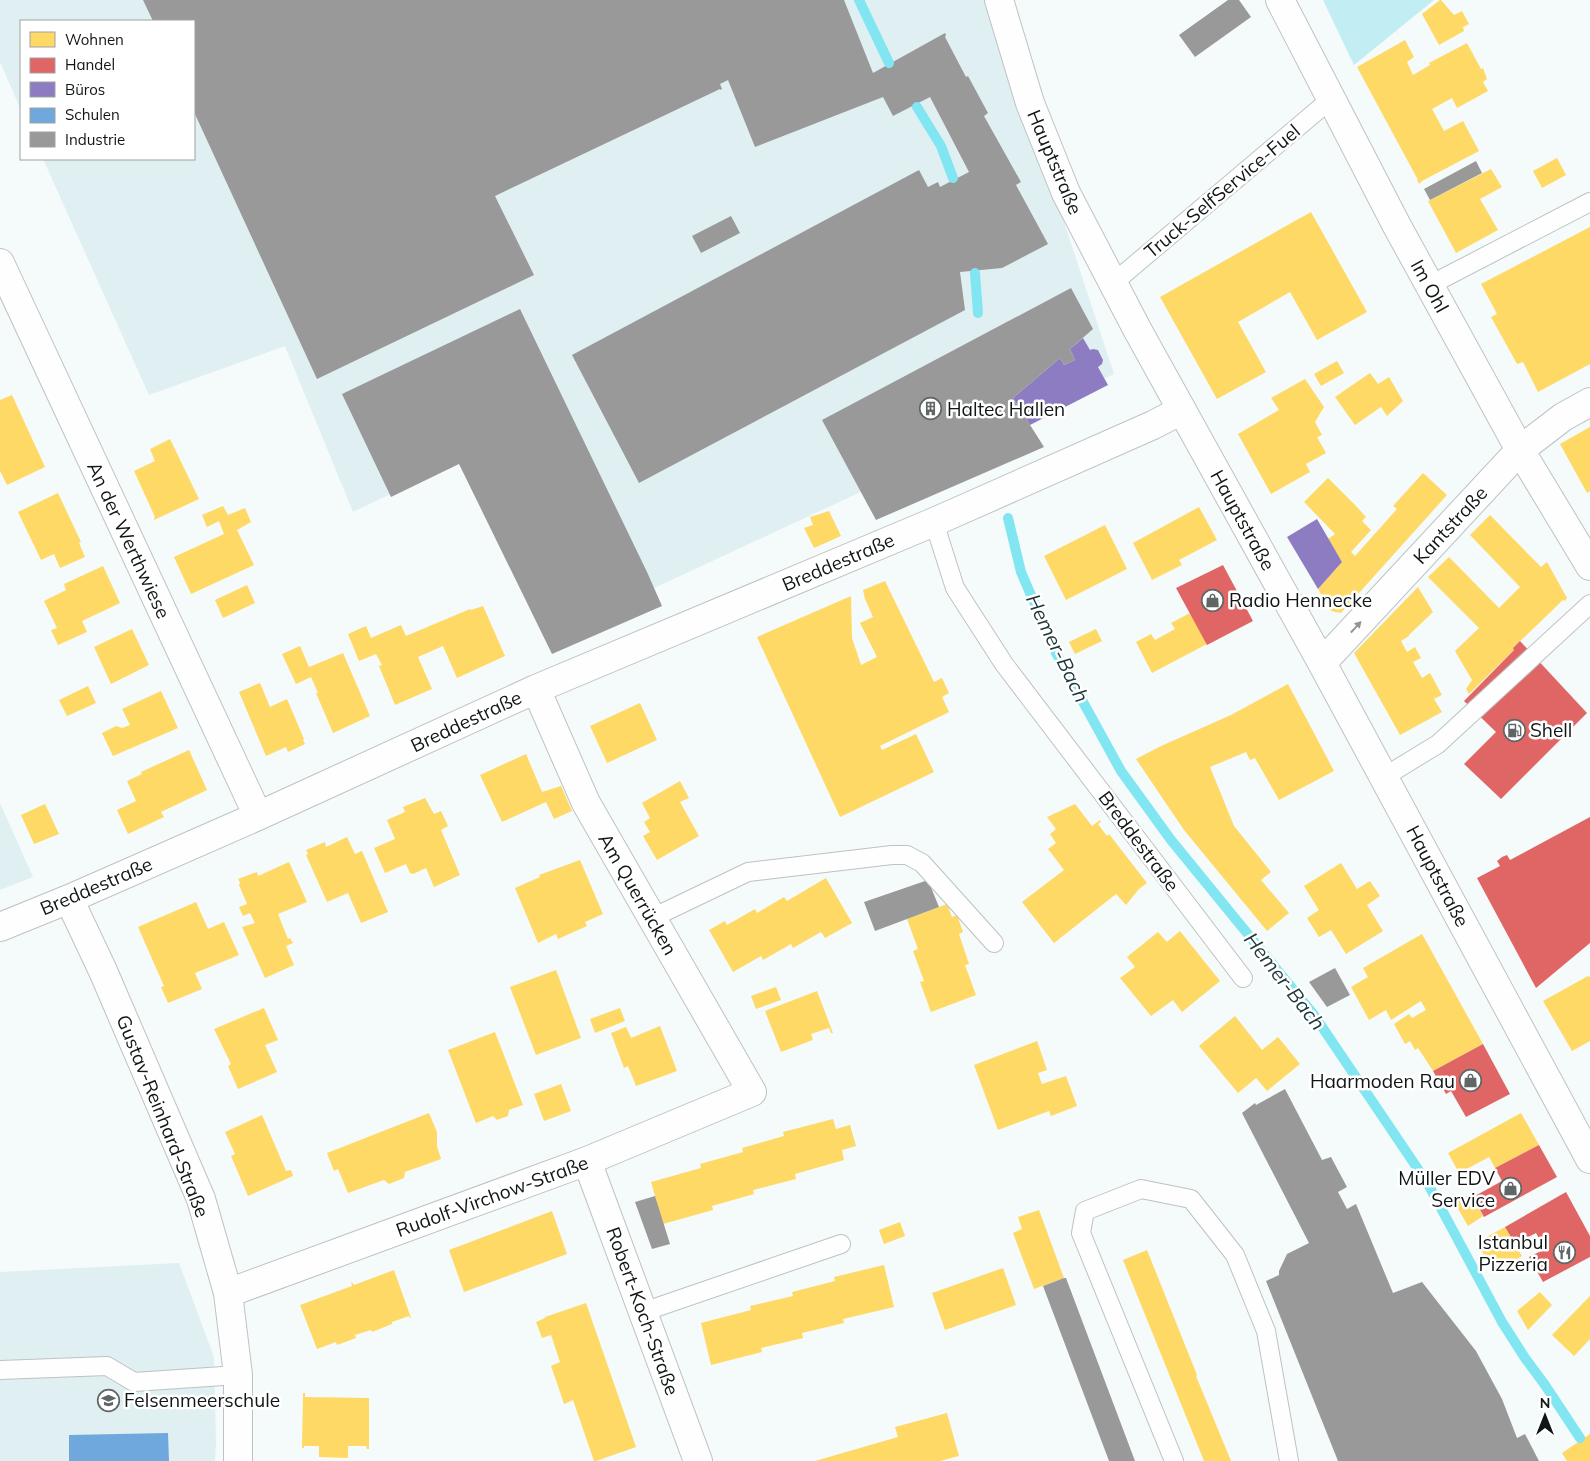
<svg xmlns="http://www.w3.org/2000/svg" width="1590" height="1461" viewBox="0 0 1590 1461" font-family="Mulish,sans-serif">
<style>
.built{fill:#e0eff1}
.green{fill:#c2edf2}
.homes{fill:#ffd966}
.shops{fill:#e06666}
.offices{fill:#8e7cc3}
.schools{fill:#6fa8dc}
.industry{fill:#999}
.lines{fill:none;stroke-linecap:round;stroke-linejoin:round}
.stream{stroke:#81e6f1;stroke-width:10}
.lane-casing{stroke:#bdc2c2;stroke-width:20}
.street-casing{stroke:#bdc2c2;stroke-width:30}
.secondary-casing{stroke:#bdc2c2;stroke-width:30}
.lane{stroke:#fefefe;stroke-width:18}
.street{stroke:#fefefe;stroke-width:28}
.secondary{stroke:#fefefe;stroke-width:28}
.oneway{fill:#939595}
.labels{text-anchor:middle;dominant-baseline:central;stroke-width:5;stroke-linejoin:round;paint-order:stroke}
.street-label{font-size:19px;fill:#101515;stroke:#fff}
.poi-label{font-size:19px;fill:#101515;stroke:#fff;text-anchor:start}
.water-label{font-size:20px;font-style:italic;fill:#20383b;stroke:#fff}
</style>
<rect width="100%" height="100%" fill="#f5fbfb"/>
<path class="built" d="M0 0H991L1114 374 562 631 474 454 353 512 285 346 149 395 43 159H194V21H21V110L0 62Z
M0 803 33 877 0 890Z
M179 1263 214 1357 216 1443 215 1461H0V1272Z"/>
<path class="green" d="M1323 0H1434L1354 65Z"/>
<path class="homes" d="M1440 0H1441L1454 15 1462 11 1469 24 1463 27 1464 31 1439 45 1422 14Z
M1405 40 1414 57 1407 62 1413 75 1430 65 1429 63 1467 43 1481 69 1483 68 1487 79 1483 82 1488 91 1457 108 1452 98 1432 109 1444 131 1463 121 1479 151 1422 181 1419 184 1417 180H1418L1357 67Z
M1557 158 1566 175 1542 188 1533 171Z
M1491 169 1502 187 1480 199 1498 230 1456 253 1428 201Z
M1311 212 1367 312 1317 340 1290 292 1238 322 1266 372 1217 399 1160 297Z
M1590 227V364L1538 392 1523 362 1517 364 1491 317 1497 314 1481 284Z
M1337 361 1344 373 1321 386 1314 374Z
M1370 373 1378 384 1389 377 1403 401 1387 416 1381 407 1355 425 1335 397Z
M1305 379 1324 407 1315 422 1322 435 1317 437 1326 453 1306 464 1310 472 1271 494 1238 434 1279 410 1271 398Z
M12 395 45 467 7 485 0 471V400Z
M1590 427V491L1587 493 1560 444Z
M170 439 199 499 154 520V518L155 517 134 471 155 461 150 449Z
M1423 473 1447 495 1341 613 1331 611 1318 589 1342 562 1328 539 1335 534 1304 502 1328 478 1356 506 1366 517 1362 521 1371 530 1351 552 1355 556 1397 509 1393 506Z
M58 493 81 542 79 543 85 557 60 568 54 554 41 560 18 512Z
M223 506 228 515 245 508 251 522 237 530 254 565 191 594 174 557 224 534 219 521 207 527 202 515Z
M1199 507 1217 540 1179 560 1182 565 1152 580 1133 543Z
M829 511 841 536 814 548 804 528 813 525 810 517Z
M1490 515 1541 567 1547 562 1567 598 1565 601 1563 600 1513 648 1514 650 1469 694 1466 689 1472 680 1455 651 1479 628 1428 577 1449 557 1499 608 1520 587 1470 535Z
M1105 525 1127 569 1066 600 1044 556Z
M103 566 120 603 82 621 87 632 58 645 51 630 57 628 44 601 66 590 64 584Z
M885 581 934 682 942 678 949 693 942 697 949 712 880 746 882 750 916 734 934 772 840 817 757 637 851 596 852 638 861 665 877 657 860 623 873 617 865 599 863 590Z
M247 585 255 603 223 618 215 600Z
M1418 587 1433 612 1409 635V636L1401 641 1407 652 1415 647 1421 658 1413 662 1422 678 1430 673 1442 695 1434 699 1442 712 1400 735 1354 653Z
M483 606 505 656 457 678 443 646 418 657 432 689 395 705 379 666 382 665 376 654 359 661 348 634 366 626 371 638 401 625 406 636 470 609 471 610Z
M1190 613 1207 644 1152 673 1136 642 1151 634 1155 640 1175 629 1171 623Z
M132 629 149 665 111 684 94 647Z
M1096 629 1102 641 1075 654 1069 642Z
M300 646 309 667 343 653 370 716 333 733 316 693H318L311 677 296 684 282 654Z
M260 683 270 707 287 699 304 739 303 740 305 744 288 752 286 747 266 756 239 692Z
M1288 684 1334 771 1279 800 1255 758 1250 760 1246 752 1210 767 1234 826 1271 872 1261 880 1289 913 1267 931 1184 830 1136 759 1161 746 1231 715Z
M88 686 96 703 67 716 59 700Z
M161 691 178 728 113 756 102 733 116 726 122 728 130 725 122 709Z
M640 703 657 740 607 763 590 726Z
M189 750 207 790 161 812 164 817 128 834 117 810 136 801 127 781 142 774 141 772Z
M526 754 542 792 561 786 572 811 554 819 546 802 502 822 480 775Z
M680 781 689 798 680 802 699 836 657 860 643 836 650 832 644 822 650 818 642 803Z
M425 798 434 814 441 811 448 826 441 830 460 875 434 887 426 868 413 874 410 873 406 864 385 873 374 848 395 839 387 820 405 812 403 807Z
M45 804 59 834 34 844 21 815Z
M1075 804 1092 826 1100 820 1101 822 1098 824 1107 836 1109 834 1147 883 1139 889 1126 905 1116 894 1054 943 1022 902 1064 870 1048 849 1056 843 1050 834 1056 829 1047 817Z
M347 837 355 854 362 851 388 912 361 923 348 893 327 902 306 855 308 854 306 850 325 842 326 847Z
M580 860 603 914 585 922 587 926 558 939 556 934 538 943 515 888 540 877 539 875Z
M289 862 307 902 278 914 288 939 290 938 293 943 286 946 294 965 265 978 242 927 255 923 250 913 243 916 239 907 247 904 239 885 240 883 238 879 257 872 258 876Z
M1341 863 1357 889 1370 881 1380 896 1367 905 1383 931 1346 954 1331 930 1319 937 1307 918 1319 910 1304 886Z
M826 878 852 923 825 938 821 932 793 948 791 944 763 960 761 956 733 972 709 930 725 921 727 925 755 909 757 913 784 897 787 901Z
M196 902 208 929 224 922 239 955 195 973 202 989 168 1003 161 987 164 986 138 927Z
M947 904 952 917 957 915 963 932 959 934 969 964 965 965 976 995 931 1012 920 982 924 981 913 951 918 949 907 919Z
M1180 931 1220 981 1182 1012 1173 1000 1151 1016 1120 978 1135 967 1127 957 1158 932 1167 942Z
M1422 934 1483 1044 1433 1071 1418 1048 1415 1050 1410 1041 1405 1044 1394 1024 1409 1014 1412 1018 1426 1010 1421 1001 1391 1020 1386 1010 1369 1020 1351 987 1368 977 1363 968Z
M556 970 581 1038 536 1055 510 987Z
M1588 976 1590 977V1041L1572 1051 1543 1001Z
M776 987 781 1000 756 1009 751 996Z
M817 991 833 1033H831L829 1028 811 1034 813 1040 781 1052 765 1011Z
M264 1008 278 1040 265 1045 277 1072 238 1089 228 1066 231 1064 214 1029Z
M620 1008 625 1021 595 1033 590 1019Z
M1235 1016 1262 1050 1278 1037 1300 1064 1267 1091 1256 1078 1238 1093 1199 1046Z
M660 1026 677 1071 636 1086 628 1066 624 1068 611 1033 626 1027 631 1038Z
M495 1032 523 1105 509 1110 508 1116 497 1120 493 1116 476 1123 448 1050Z
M1037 1041 1047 1070 1038 1073 1042 1084 1066 1076 1077 1106 1051 1116 1049 1111 998 1130 974 1065Z
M561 1084 571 1111 544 1121 534 1094Z
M429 1113 437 1132V1146L441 1159 405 1172 404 1178 389 1184 384 1180 348 1193 338 1169 334 1171 327 1153Z
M1521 1113 1539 1145 1495 1168 1489 1157 1459 1173 1448 1153Z
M262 1115 286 1171 291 1170 293 1176 248 1196 231 1156 235 1154 225 1132Z
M833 1119 836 1129 850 1125 856 1146 842 1150 844 1160 795 1174 796 1179 753 1190 754 1194 712 1206 713 1210 663 1224 651 1182 701 1168 700 1164 743 1152 742 1148 784 1136 783 1132Z
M1466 1196 1473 1197 1483 1216 1468 1226 1454 1202Z
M1039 1210 1064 1278 1034 1289 1013 1233 1022 1229 1018 1217Z
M552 1211 567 1254 464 1292 449 1250Z
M900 1222 905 1236 884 1244 879 1230Z
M1505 1227 1522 1256 1493 1272 1477 1242Z
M1147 1250 1197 1375 1196 1376 1231 1461H1204L1123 1260Z
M884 1265 894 1307 843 1319 844 1323 802 1333 803 1338 761 1348 762 1352 711 1365 701 1323 751 1310 750 1306 793 1296 792 1292 835 1281 834 1277Z
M1003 1268 1016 1305 945 1330 932 1293Z
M394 1270 411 1318H410L409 1316 392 1322V1324L372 1332 371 1330 355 1335 356 1338 337 1345 336 1342 317 1349 300 1305 352 1286 351 1281 354 1285Z
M1540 1292 1552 1305 1528 1330 1517 1311Z
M1590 1296V1339L1574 1356 1552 1335Z
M586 1303 636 1447 596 1461H594L573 1400 564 1404 558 1386 551 1366 560 1362 551 1335 542 1338 536 1322 545 1318V1317Z
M303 1393H305V1397L369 1398V1449H367L366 1446H348V1458L319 1457V1446H304V1448H302Z
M947 1413 959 1456 940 1461H815L898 1437 895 1427Z
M1590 1434V1461H1567L1562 1453Z"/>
<path class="shops" d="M1223 565 1253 621 1207 645 1176 588Z
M1520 641 1587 713 1501 799 1464 764 1496 732 1464 701 1514 650 1513 648Z
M1590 817V943L1536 988 1477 878 1500 866 1497 861 1502 857 1507 855 1510 860Z
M1483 1044 1510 1094 1466 1117 1451 1091 1446 1094 1433 1071Z
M1539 1145 1557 1177 1484 1217 1473 1197 1502 1181 1495 1168Z
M1566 1192 1590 1236V1257L1543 1282 1529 1257 1545 1249 1536 1233 1515 1244 1505 1227Z"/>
<path class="offices" d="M1083 338 1090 350 1093 349 1098 350 1103 360 1102 364 1098 367 1108 385 1030 425 1013 398 1060 358 1064 365 1075 360 1070 349Z
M1317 519 1342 562 1318 589 1287 537Z"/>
<path class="schools" d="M168 1433 169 1461H69V1435Z"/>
<path class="industry" d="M143 0H844L873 73 945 33 946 35 945 37 966 77 968 76 988 113 984 116 1021 182 1016 185 1048 244 1002 268 960 272 965 310 639 483 572 355 919 170 928 187 938 182 940 187 969 172 930 97 893 116 883 97 755 147 728 80 720 84 722 89 720 90V89L495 196 534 275 317 379 194 112V21H153Z
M1228 0H1239L1251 17 1195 57 1179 35Z
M1476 161 1482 173 1430 200 1424 189Z
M731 216 740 233 701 253 692 236Z
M1071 288 1093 329 1070 349 1075 360 1064 365 1060 358 1013 398 1044 447 876 520 822 420Z
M520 309 647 572 662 606 552 654 459 464 391 497 342 394Z
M928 880 939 907 875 931 864 902Z
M1335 968 1350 995 1327 1007 1309 982Z
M1285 1089 1322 1160 1331 1157 1347 1187 1338 1192 1347 1209 1356 1204 1393 1293 1422 1282 1476 1351 1502 1399 1517 1438 1525 1434 1539 1461H1338L1266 1281 1279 1275V1271L1287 1254 1309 1243 1242 1113 1255 1103 1256 1105Z
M655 1196 670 1244 652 1249 635 1202Z
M1064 1278H1066L1135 1461H1109L1043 1286Z"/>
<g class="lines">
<path class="stream" d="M859 0 889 63
M917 107 941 146 953 178
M975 273 978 313
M1008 518 1021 572 1055 651 1121 771 1171 840 1314 1015 1428 1184 1502 1322 1525 1358 1545 1385 1580 1438"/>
<defs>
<path id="lane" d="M1112 284 1331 99
M1430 285 1590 202
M934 522 955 588 1004 664 1243 978
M1384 777 1438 744 1590 604
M652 918 748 872 892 855H907L922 863 994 943
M643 1312 841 1244
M0 1370 107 1366 134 1382 238 1375
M1174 1461 1081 1233 1085 1211 1141 1189 1191 1199 1235 1255 1266 1331 1289 1461"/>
<path id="street" d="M999 0 1030 103 1066 193 1137 329 1322 663 1590 1159
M0 263 258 816
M1322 663 1520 450 1563 417 1590 402
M69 899 103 971 201 1199 228 1293 238 1375V1461
M0 927 69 899 258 816 536 689 934 522 1153 425 1182 410
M587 1161 698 1461
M228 1293 587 1161 752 1092 586 803 536 689"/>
<path id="secondary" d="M1280 0 1397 226 1520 450 1590 566"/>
</defs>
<use href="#lane" class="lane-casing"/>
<use href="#street" class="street-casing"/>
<use href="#secondary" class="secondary-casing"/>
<use href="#lane" class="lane"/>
<use href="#street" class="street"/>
<use href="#secondary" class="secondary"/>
</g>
<defs><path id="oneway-solid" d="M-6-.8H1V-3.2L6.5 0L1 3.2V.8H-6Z" transform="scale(1.25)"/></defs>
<use class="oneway" href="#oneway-solid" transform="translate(1356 627) rotate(-47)"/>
<defs>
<symbol id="building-ring" viewBox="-11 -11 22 22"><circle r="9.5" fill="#fff" stroke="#606666" stroke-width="1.5"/><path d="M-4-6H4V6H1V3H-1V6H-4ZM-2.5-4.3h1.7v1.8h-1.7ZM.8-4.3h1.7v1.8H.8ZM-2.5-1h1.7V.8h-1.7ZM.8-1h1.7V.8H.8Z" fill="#606666"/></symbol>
<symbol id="shop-ring" viewBox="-11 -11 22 22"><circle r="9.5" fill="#fff" stroke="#606666" stroke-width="1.5"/><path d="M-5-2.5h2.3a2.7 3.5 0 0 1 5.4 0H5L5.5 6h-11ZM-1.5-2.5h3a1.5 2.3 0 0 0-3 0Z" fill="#606666"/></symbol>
<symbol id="fuel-ring" viewBox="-11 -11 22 22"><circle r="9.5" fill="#fff" stroke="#606666" stroke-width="1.5"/><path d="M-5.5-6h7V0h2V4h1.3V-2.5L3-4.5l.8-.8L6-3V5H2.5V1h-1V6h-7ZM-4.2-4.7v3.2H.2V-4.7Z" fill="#606666"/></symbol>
<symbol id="restaurant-ring" viewBox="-11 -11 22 22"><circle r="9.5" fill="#fff" stroke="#606666" stroke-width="1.5"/><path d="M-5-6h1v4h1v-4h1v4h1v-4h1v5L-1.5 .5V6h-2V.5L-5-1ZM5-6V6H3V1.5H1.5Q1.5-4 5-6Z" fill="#606666"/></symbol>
<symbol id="school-ring" viewBox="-11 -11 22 22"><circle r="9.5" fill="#fff" stroke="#606666" stroke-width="1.5"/><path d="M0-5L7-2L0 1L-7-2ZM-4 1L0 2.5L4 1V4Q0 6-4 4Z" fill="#606666"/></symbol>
</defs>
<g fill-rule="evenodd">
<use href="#building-ring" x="918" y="396" width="25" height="25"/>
<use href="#shop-ring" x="1200" y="588" width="25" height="25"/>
<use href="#fuel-ring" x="1502" y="718" width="25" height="25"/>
<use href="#shop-ring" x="1458" y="1068" width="25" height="25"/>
<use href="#shop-ring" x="1498" y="1176" width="25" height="25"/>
<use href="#restaurant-ring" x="1552" y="1240" width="25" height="25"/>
<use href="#school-ring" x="96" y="1388" width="25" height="25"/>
</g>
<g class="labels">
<g class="street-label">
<text transform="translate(1055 162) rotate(67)">Hauptstraße</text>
<text transform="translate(1222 191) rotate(-40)">Truck-SelfService-Fuel</text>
<text transform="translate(1430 286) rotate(61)">Im Ohl</text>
<text transform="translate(1243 520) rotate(61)">Hauptstraße</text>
<text transform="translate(1450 525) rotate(-47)">Kantstraße</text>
<text transform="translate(129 540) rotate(65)">An der Werthwiese</text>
<text transform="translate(838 562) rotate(-23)">Breddestraße</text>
<text transform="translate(466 721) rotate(-25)">Breddestraße</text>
<text transform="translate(1139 841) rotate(53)">Breddestraße</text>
<text transform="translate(1438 876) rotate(62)">Hauptstraße</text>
<text transform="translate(96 886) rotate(-23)">Breddestraße</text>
<text transform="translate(638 894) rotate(60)">Am Querrücken</text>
<text transform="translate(163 1116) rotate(68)">Gustav-Reinhard-Straße</text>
<text transform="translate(492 1196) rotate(-20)">Rudolf-Virchow-Straße</text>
<text transform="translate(643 1311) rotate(70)">Robert-Koch-Straße</text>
</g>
<g class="poi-label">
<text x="947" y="409">Haltec Hallen</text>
<text x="1229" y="600">Radio Hennecke</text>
<text x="1530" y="730">Shell</text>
<text x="1455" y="1081" text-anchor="end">Haarmoden Rau</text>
<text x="1495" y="1178" text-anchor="end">Müller EDV<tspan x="1495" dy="22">Service</tspan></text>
<text x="1548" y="1242" text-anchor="end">Istanbul<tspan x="1548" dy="22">Pizzeria</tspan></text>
<text x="124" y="1400">Felsenmeerschule</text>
</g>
<g class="water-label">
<text transform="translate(1058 648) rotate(64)">Hemer-Bach</text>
<text transform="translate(1285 981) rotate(52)">Hemer-Bach</text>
</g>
</g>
<rect x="20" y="20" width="175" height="140" fill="#ffffff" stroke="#9fa1a1"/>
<rect x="30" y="32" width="25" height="15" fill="#ffd966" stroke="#9fa1a1"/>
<text x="65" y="45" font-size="15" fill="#101515">Wohnen</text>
<rect x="30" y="58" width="25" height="15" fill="#e06666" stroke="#9fa1a1"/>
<text x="65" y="70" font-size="15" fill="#101515">Handel</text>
<rect x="30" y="82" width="25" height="15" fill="#8e7cc3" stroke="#9fa1a1"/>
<text x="65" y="95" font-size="15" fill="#101515">Büros</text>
<rect x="30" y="108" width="25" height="15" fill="#6fa8dc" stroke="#9fa1a1"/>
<text x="65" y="120" font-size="15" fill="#101515">Schulen</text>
<rect x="30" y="132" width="25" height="15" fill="#999999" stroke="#9fa1a1"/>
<text x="65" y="145" font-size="15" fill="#101515">Industrie</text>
<g transform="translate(1545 1416)" stroke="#ffffff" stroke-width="4" paint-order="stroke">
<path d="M0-4L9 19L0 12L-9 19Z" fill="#101515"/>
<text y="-8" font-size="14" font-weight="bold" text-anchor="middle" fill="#101515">N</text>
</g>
</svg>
